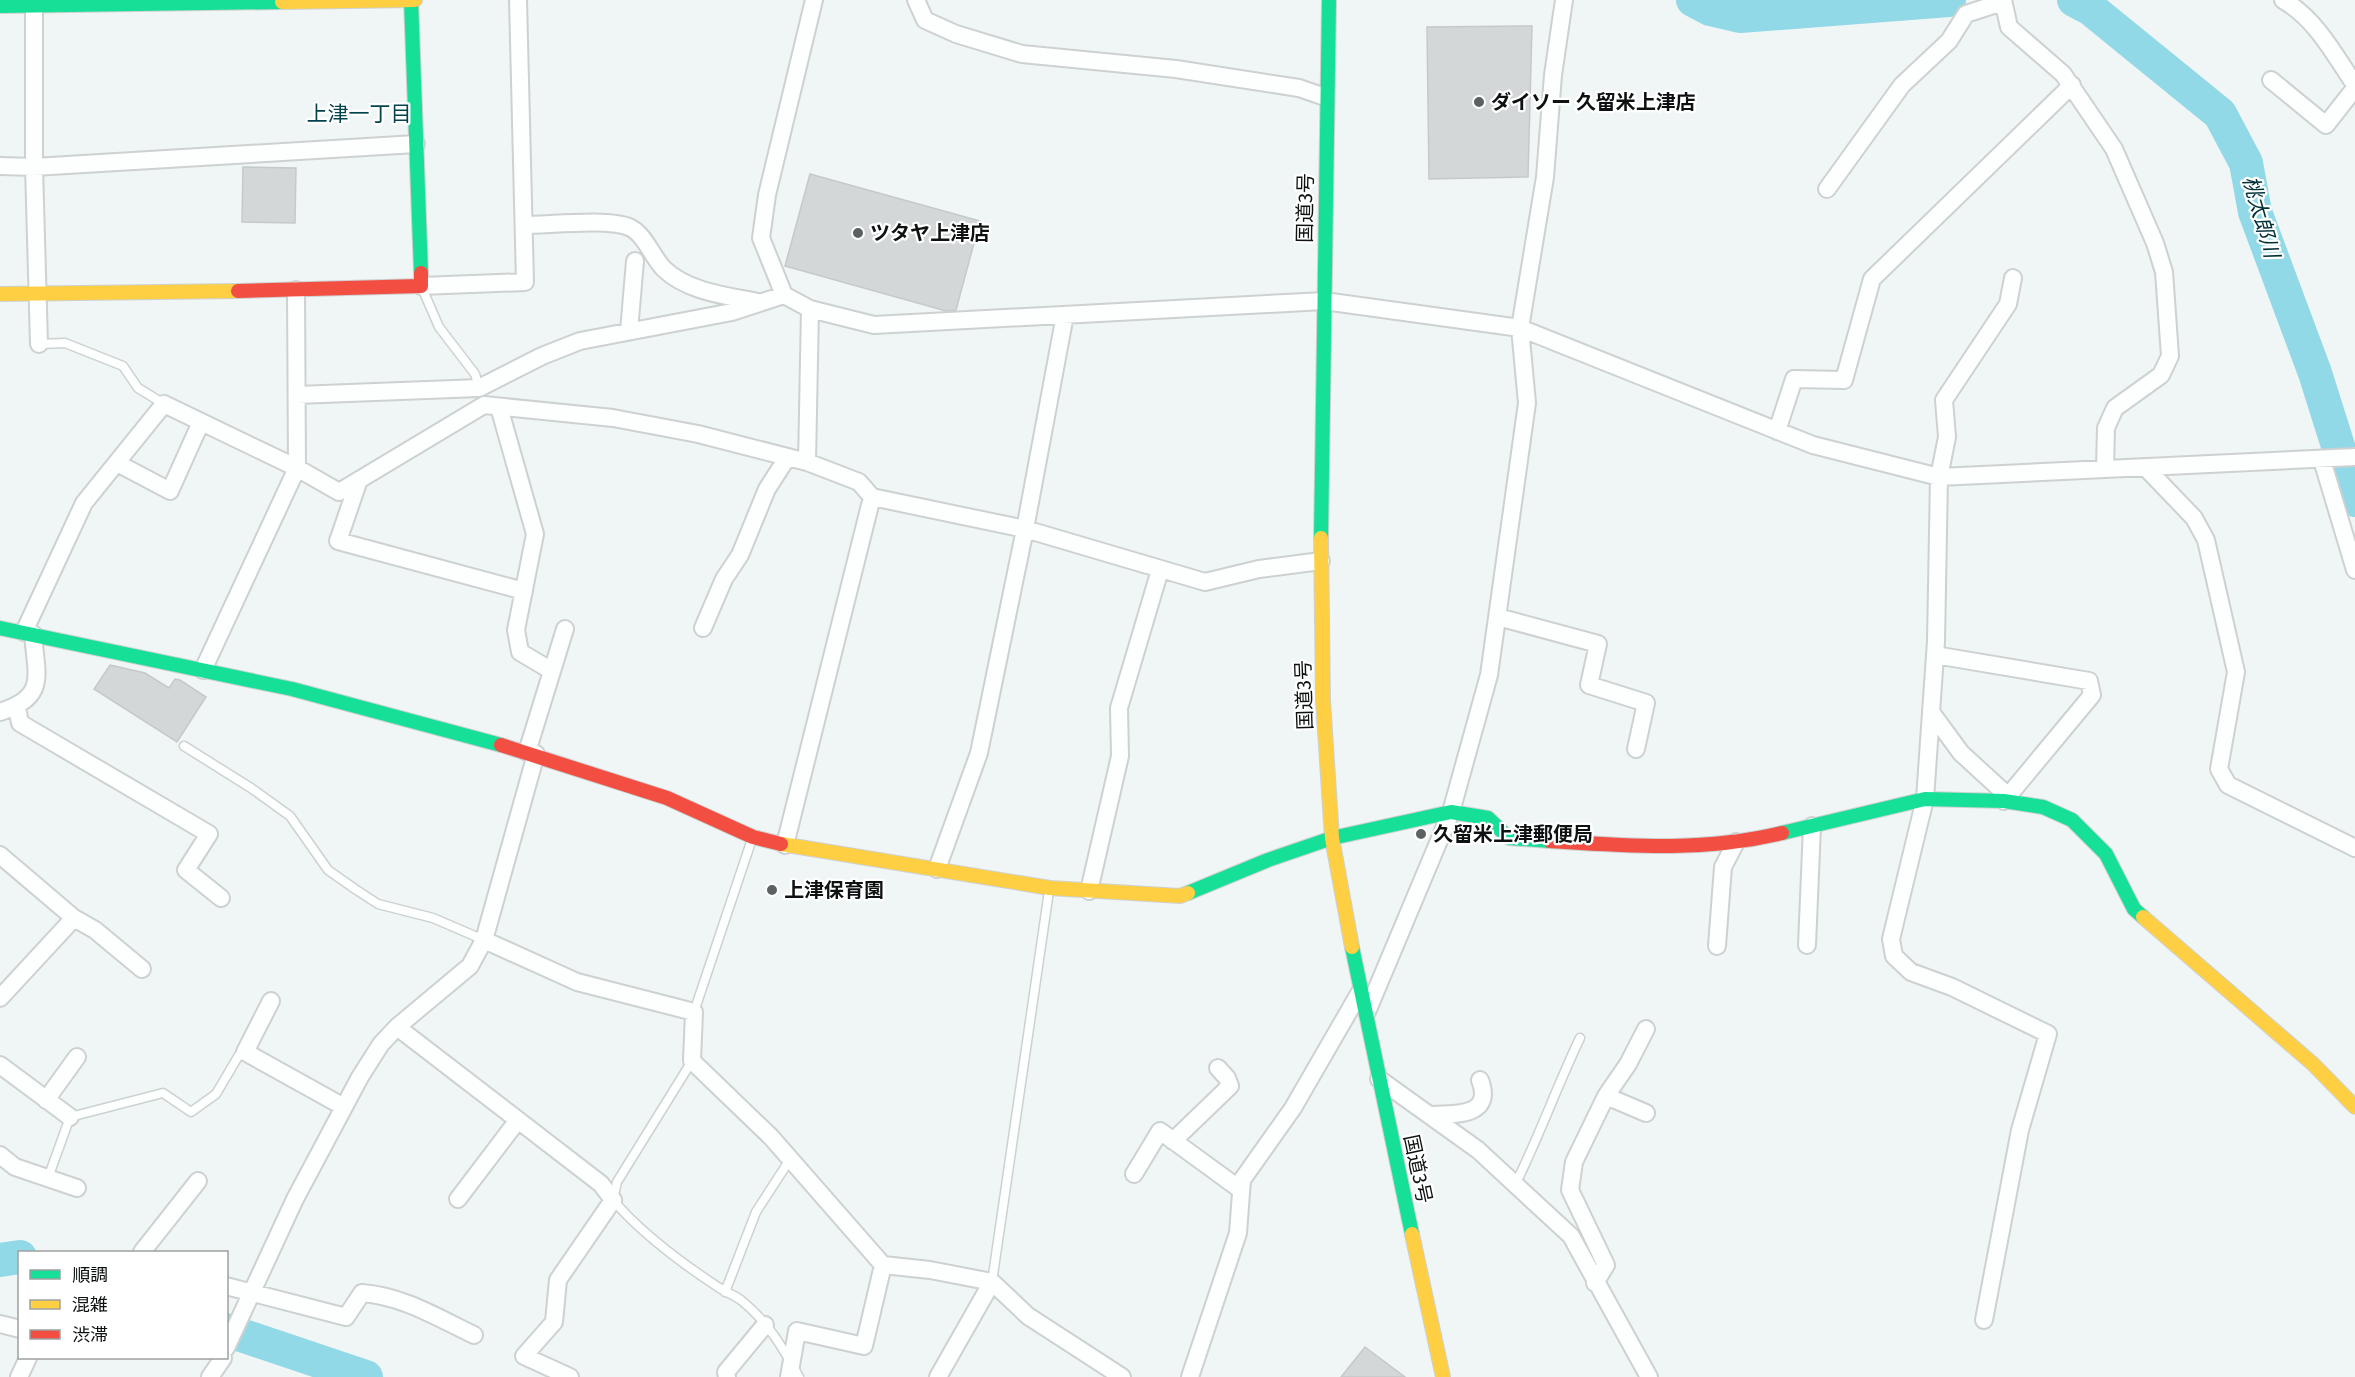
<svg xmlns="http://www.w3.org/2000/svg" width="2355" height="1377" viewBox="0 0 2355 1377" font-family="'Fira Sans','Noto Sans JP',sans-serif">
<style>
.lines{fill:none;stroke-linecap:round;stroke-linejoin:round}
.river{stroke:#92d9e7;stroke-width:34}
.building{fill:#d3d7d8;stroke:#c5c9c9;stroke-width:1.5}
.lane-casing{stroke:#cdd1d2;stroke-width:11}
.street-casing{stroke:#cdd1d2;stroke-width:20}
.fast-casing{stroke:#cdd1d2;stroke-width:16}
.slow-casing{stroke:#cdd1d2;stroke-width:16}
.jam-casing{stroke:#cdd1d2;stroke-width:16}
.lane{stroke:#fdfefe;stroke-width:8}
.street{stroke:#fdfefe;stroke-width:16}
.fast{stroke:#16e098;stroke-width:14}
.slow{stroke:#ffcf43;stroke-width:14}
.jam{stroke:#f24e42;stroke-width:14}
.poi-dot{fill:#5c6161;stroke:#fff;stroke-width:2}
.labels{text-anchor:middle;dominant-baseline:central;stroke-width:4.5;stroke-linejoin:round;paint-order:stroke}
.poi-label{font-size:20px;font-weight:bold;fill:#0d1111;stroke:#fff;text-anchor:start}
.street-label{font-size:20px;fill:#0d1111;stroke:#fff}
.neighbourhood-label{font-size:21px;fill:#02434d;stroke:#fff}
.water-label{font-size:21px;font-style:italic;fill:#003038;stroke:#fff}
</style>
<rect width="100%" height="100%" fill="#f0f5f6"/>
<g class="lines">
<path class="river" d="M1693 0 1710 9 1740 16 1949 0
M2074 0 2091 9 2220 114 2246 163 2255 212 2315 373 2355 500
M0 1260 20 1257
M226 1330 366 1377"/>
</g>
<path class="building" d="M1532 26 1528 177 1429 179 1427 27Z
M243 167 296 168 295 223 242 222Z
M810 174 980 221 956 310 946 311 785 266Z
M110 665 145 673 169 688 175 679 180 680 206 697 177 742 94 689Z
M1365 1347 1405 1377H1341Z"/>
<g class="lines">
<defs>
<path id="lane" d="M422 288 439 327 475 374 479 388
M39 344 65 343 123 366 138 388 164 404
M184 746 251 788 290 816 328 870 355 889 378 904 433 918 484 940
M694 1012 752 839
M692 1061 617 1182 613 1200C642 1234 680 1262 718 1287 725 1292 735 1295 742 1301 768 1322 783 1348 799 1377
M48 1178 70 1117 163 1093 191 1112 216 1094 239 1055 245 1052
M1515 1185C1539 1137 1557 1086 1580 1038
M992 1282 1049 891
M725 1292 756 1212 789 1161"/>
<path id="street" d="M34 0V167L39 344
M814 0 767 195 761 238 784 295 810 309 874 325 1324 301 1520 328 1813 445 1939 477 2355 457
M916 0 925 20 956 34 1022 54 1176 69 1299 88 1325 97
M2003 0 2009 27 2063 74 2114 149 2155 243 2164 272 2170 356 2161 375 2115 408 2106 428 2105 469
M2283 0C2316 19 2334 54 2355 85
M2271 80 2326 125 2355 88
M0 166 34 167 416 144
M1827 189 1902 85 1949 41 1966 14 2003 2
M524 225C549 225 608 218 629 227 645 234 652 257 664 269 688 292 728 296 758 302
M421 286 525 282 518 0
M629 331 635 261
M297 395 479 388 542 356 580 341 732 312 784 295
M499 407 535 534 516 630 520 652 552 671
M1777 431 1794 379 1844 380 1872 279 2072 85
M2322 460 2355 570
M807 462 810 309
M117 463 170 491 201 422
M2146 468 2194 518 2206 540 2236 672 2219 769 2228 785 2355 848
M359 480 338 541 524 591
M1498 617 1598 644 1589 685 1646 703 1636 749
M703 628 724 579 740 555 767 489 787 458
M24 632 84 503 164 404 297 468 339 492 484 405 613 418 698 434 807 462 859 482 872 497 1025 529 1205 582 1259 569 1321 561
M1935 655 2089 681 2092 695 2004 801
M203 670 297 468 296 290
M17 707 20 723 209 834 186 870 221 898
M0 712C48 697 36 675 33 634
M1931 712 1961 753 2008 796
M527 752 565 629
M785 845 872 497
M0 855 74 918 95 930 142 969
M937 869 979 753 1025 529 1065 315
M1089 891 1120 756 1119 708 1160 570
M484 940 577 982 694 1012 692 1061 771 1137 883 1265 930 1270 992 1282 1028 1316 1122 1377
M1807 945 1812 826
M1717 946 1723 867 1736 842
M0 998 74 918
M271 1001 245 1052 344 1107
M1367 1012 1451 812 1489 675 1527 403 1520 328 1545 177 1553 75 1564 0
M397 1027 601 1184 613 1200 558 1280 554 1322 524 1356 570 1377
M0 1065 70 1117
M1379 1079 1478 1150 1571 1236 1649 1377
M1606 1096 1628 1064 1646 1029
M46 1100 77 1057
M1430 1115C1455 1114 1494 1117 1480 1080
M1173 1141 1230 1086 1227 1078 1218 1068
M0 1155 15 1167 77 1188
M1134 1174 1160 1131 1241 1190
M458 1199 518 1120
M142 1252 198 1181
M1595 1283 1606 1265 1570 1190 1574 1162 1606 1096 1646 1113
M226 1286 346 1317 362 1293C403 1296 438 1318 474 1335
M1984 1320 2020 1130 2048 1034 1952 987 1911 972 1894 956 1891 939 1925 799 1936 641 1939 477 1947 437 1944 400 2008 304 2013 278
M0 1324 20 1329
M226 1348 295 1199 360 1077 381 1044 397 1027 470 966 484 940 536 754
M19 1377 28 1358
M210 1377 223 1358
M727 1377 726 1372 765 1325
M789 1377 797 1331 864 1346 883 1265
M938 1377 992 1282
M1190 1377 1238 1233 1242 1180 1293 1108 1360 992"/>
<path id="fast" d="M411 0 421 273
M0 6 282 2
M1321 538 1329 0
M0 628 292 689 501 745
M1782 833 1925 799 2004 801 2043 807 2072 820 2106 854 2134 909 2143 917
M1188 893 1268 860 1332 838 1451 812 1488 818 1509 838 1550 841
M1352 947 1412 1234"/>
<path id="slow" d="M282 2 415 0
M0 294 238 291
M1321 538 1323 700 1332 838 1352 947
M781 844 1050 888 1180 896 1188 893
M2143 917 2313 1064 2355 1107
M1412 1234 1443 1377"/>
<path id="jam" d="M238 291 421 286V273
M501 745 667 798 753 837 781 844
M1550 841C1629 846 1704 852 1782 833"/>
</defs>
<use href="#lane" class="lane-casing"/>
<use href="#street" class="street-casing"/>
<use href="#fast" class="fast-casing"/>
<use href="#slow" class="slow-casing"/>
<use href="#jam" class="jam-casing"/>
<use href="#lane" class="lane"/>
<use href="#street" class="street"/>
<use href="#fast" class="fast"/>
<use href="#slow" class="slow"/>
<use href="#jam" class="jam"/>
</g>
<g class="poi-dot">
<circle cx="1479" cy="102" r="6"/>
<circle cx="858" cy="233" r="6"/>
<circle cx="1421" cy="834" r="6"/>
<circle cx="772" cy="890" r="6"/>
</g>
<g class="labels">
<g class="poi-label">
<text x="1491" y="102">ダイソー 久留米上津店</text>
<text x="870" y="233">ツタヤ上津店</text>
<text x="1433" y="834">久留米上津郵便局</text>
<text x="784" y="890">上津保育園</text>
</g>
<g class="street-label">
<text transform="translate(1305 208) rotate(-89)">国道3号</text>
<text transform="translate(1304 695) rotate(-92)">国道3号</text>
<text transform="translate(1418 1169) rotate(78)">国道3号</text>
</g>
<g class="neighbourhood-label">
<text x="359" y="114">上津一丁目</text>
</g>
<g class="water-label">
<text transform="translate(2261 217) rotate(74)">桃太郎川</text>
</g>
</g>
<rect x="18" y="1251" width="210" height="108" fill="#ffffff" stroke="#9ea0a0" stroke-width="1.5"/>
<rect x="30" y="1270" width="30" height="9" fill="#16e098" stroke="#9ea0a0" stroke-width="1.5"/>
<text x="72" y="1281" font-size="18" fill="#0d1111">順調</text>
<rect x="30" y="1300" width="30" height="9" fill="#ffcf43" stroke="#9ea0a0" stroke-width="1.5"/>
<text x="72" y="1311" font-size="18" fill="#0d1111">混雑</text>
<rect x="30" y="1330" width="30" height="9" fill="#f24e42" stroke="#9ea0a0" stroke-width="1.5"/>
<text x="72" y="1341" font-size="18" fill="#0d1111">渋滞</text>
</svg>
